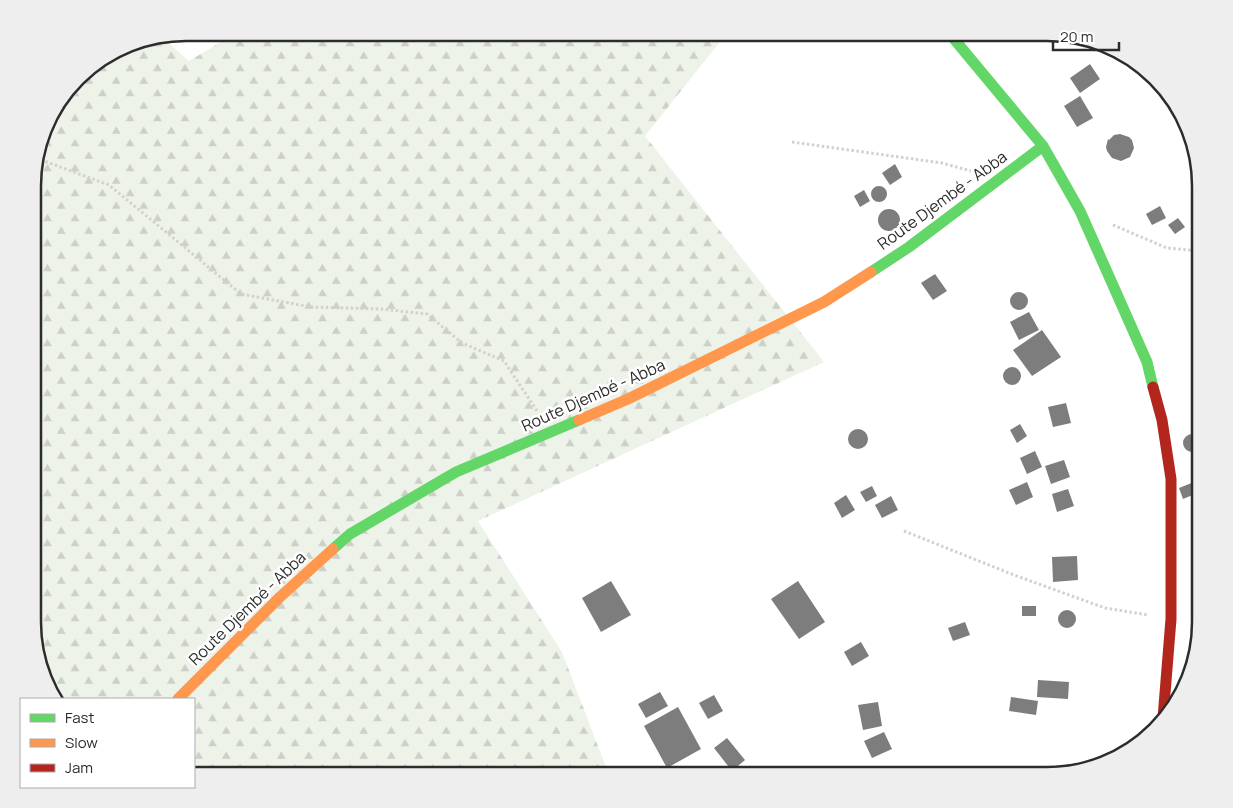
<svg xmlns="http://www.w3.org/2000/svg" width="1233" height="808" viewBox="0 0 1233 808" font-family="Manrope,sans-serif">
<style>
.forest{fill:url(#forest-firs)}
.building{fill:#7d7d7d}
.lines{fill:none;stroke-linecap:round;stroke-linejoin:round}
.path{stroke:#d1d1d1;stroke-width:3;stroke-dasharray:2.5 2.5;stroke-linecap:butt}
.fast{stroke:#63d668;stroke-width:11}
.slow{stroke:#ff974d;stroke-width:11}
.jam{stroke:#b3261e;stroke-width:11}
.labels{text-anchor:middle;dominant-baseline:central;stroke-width:5;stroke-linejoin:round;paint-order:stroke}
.street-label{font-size:16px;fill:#2c2c2c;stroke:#fff}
.rim{fill:none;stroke:#2c2c2c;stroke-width:2.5}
</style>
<defs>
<pattern id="forest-firs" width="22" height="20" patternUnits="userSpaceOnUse" patternTransform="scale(1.25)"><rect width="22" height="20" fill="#eef3ea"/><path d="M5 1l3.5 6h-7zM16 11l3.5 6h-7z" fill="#ccd0c9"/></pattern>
</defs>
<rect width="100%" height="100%" fill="#fff"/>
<path class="forest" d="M236 33H727L645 136 824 362 478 521 562 652 609 775H194V699H54L34 641V167L48 118 85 71 128 44 162 37 189 61Z"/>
<path class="building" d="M1090 64 1100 79 1080 93 1070 78Z
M1080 96 1093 118 1077 127 1064 106Z
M1120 134 1129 137 1132 140 1134 148 1130 157 1121 161 1112 158 1107 151 1106 147 1108 139 1109 140 1114 135Z
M895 164 902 177 890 185 882 173Z
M871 194a8 8 0 1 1 16 0a8 8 0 1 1-16 0Z
M864 190 870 201 860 207 854 196Z
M1160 206 1166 218 1152 225 1146 214Z
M878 220a11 11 0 1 1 22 0a11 11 0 1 1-22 0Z
M1178 218 1185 227 1175 234 1168 225Z
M935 274 947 291 933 300 921 283Z
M1010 301a9 9 0 1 1 18 0a9 9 0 1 1-18 0Z
M1029 312 1039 330 1019 340 1010 322Z
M1042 330 1061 357 1032 376 1013 350Z
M1003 376a9 9 0 1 1 18 0a9 9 0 1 1-18 0Z
M1066 403 1071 423 1053 427 1048 407Z
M1020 424 1027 436 1017 443 1010 430Z
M848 439a10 10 0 1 1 20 0a10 10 0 1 1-20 0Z
M1183 443a9 9 0 1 1 18 0a9 9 0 1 1-18 0Z
M1035 451 1042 467 1027 474 1020 458Z
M1064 460 1070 477 1051 484 1045 466Z
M1199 480 1200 492 1183 499 1179 488Z
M1027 482 1033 497 1016 505 1009 490Z
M872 486 877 496 866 502 860 492Z
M1068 489 1074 506 1057 512 1052 494Z
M846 495 855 510 842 518 834 503Z
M891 496 898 510 882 518 875 505Z
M1077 556 1078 580 1053 582 1052 557Z
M611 581 631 615 601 632 582 598Z
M798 581 825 622 799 639 771 599Z
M1022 606H1036V616H1022Z
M1058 619a9 9 0 1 1 18 0a9 9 0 1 1-18 0Z
M965 622 970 635 953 641 948 628Z
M861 642 869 656 852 666 844 652Z
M1038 680 1069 682 1068 699 1037 697Z
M660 692 668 706 646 718 638 704Z
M714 695 723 711 708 719 699 703Z
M1011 697 1038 701 1036 715 1009 711Z
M878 702 882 726 863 730 858 705Z
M678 707 701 749 667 768 644 726Z
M884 732 892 749 872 758 864 741Z
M727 738 745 760 732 771 714 748Z
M874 766 880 775H859Z"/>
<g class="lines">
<path class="path" d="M792 142 942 163 971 171
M36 158 109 185 241 294 311 307 381 309 427 314 462 343 504 361 537 411
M1113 225 1167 248 1200 251
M904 531 1014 575 1105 608 1148 615"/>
<path class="fast" d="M949 33 1043 146 1080 211 1147 362 1153 387
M871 272 909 247 1043 146
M333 549 350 534 456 472 579 420"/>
<path class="slow" d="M579 420 628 399 824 302 871 272
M178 699 280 597 333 549"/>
<path class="jam" d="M1153 387 1162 420 1171 479V619L1163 718"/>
</g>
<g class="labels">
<g class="street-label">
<text transform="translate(942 200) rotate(-36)">Route Djembé - Abba</text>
<text transform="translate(593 395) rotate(-24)">Route Djembé - Abba</text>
<text transform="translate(247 608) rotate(-44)">Route Djembé - Abba</text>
</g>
</g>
<path d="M0 0H1233V808H0ZM186 41H1047A145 145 0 0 1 1192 186V622A145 145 0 0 1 1047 767H186A145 145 0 0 1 41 622V186A145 145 0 0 1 186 41Z" fill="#eee" fill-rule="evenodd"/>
<path class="rim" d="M186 41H1047A145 145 0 0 1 1192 186V622A145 145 0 0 1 1047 767H186A145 145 0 0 1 41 622V186A145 145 0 0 1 186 41Z"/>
<rect x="20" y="698" width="175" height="90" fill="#ffffff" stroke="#ababab"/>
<rect x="30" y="714" width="25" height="8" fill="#63d668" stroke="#ababab"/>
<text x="65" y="723" font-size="15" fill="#2c2c2c">Fast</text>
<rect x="30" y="739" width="25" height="8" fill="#ff974d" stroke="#ababab"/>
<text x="65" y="748" font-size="15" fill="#2c2c2c">Slow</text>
<rect x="30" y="764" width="25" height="8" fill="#b3261e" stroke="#ababab"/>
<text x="65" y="773" font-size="15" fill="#2c2c2c">Jam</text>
<path d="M1053 42v8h66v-8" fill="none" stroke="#2c2c2c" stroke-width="2.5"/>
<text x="1060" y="42" font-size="15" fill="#2c2c2c" stroke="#ffffff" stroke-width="4" paint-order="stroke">20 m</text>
</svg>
